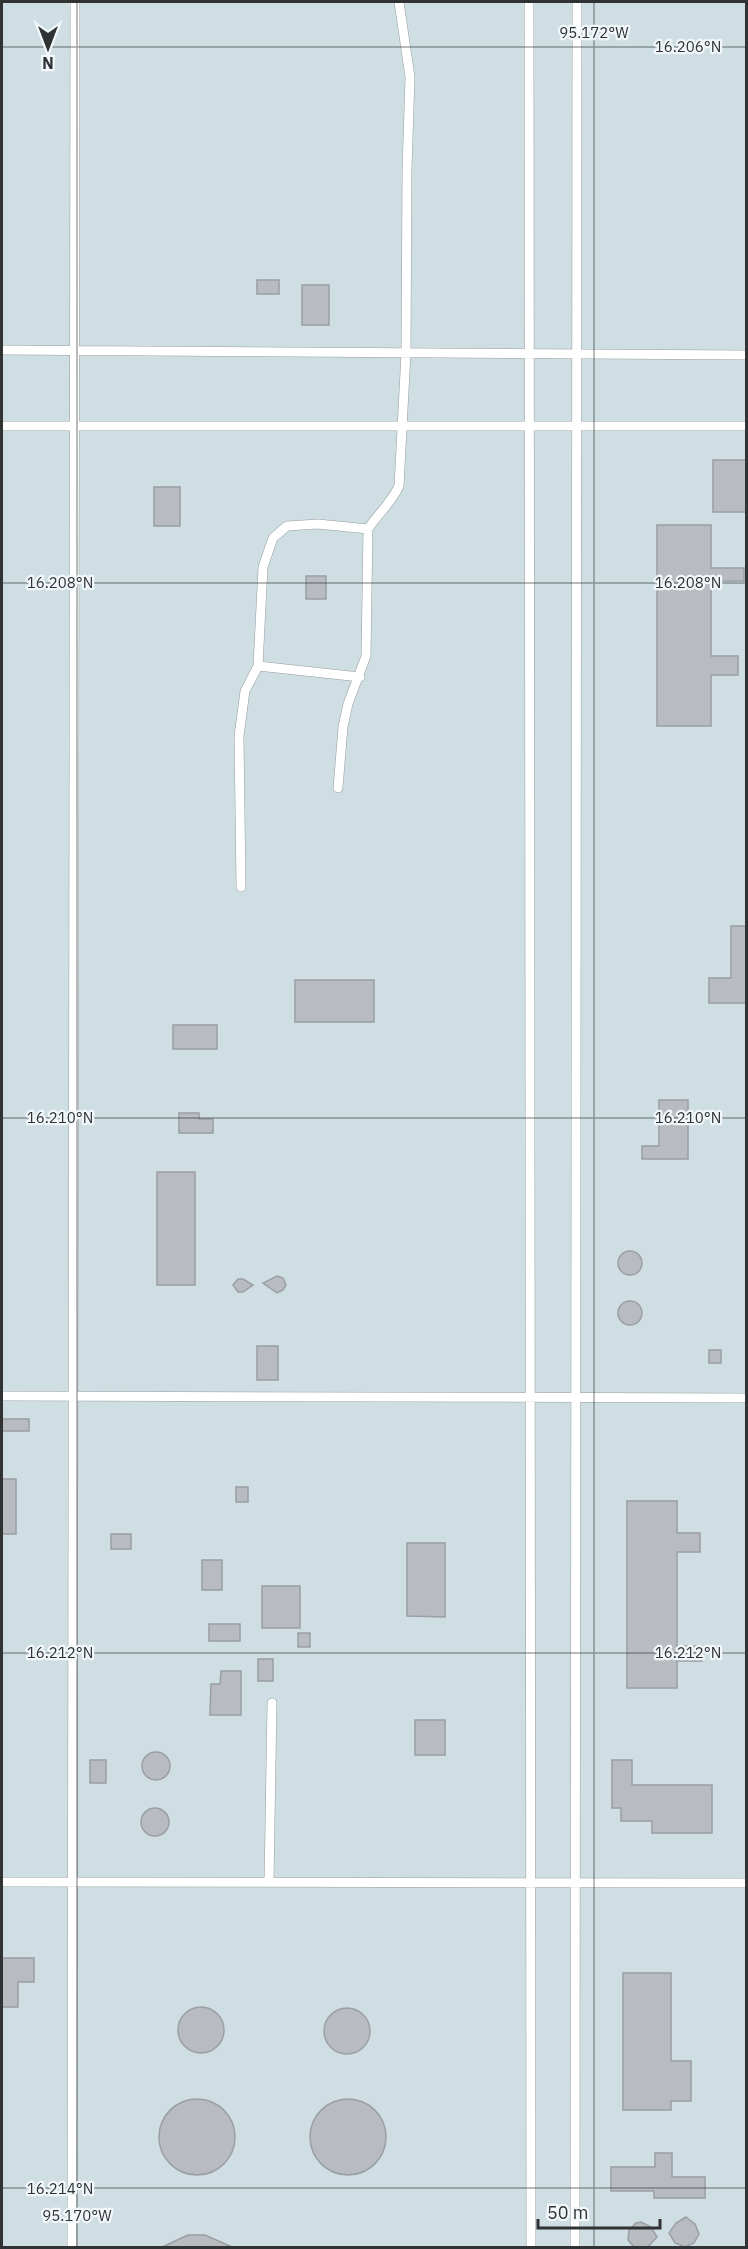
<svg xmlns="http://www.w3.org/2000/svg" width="748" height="2249" viewBox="0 0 748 2249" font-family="'IBM Plex Sans',sans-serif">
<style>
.built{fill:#cfdee3}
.building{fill:#b8bcc1;stroke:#9b9fa3;stroke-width:1.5}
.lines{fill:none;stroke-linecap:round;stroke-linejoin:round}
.service-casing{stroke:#969c9e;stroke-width:10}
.service{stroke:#fff;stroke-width:9}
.ticks{fill:none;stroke:#303233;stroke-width:1.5;stroke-opacity:0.45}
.ticks-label{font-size:15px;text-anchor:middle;fill:#303233;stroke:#f1f7fa;stroke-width:4.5;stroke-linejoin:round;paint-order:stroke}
</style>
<rect width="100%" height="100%" fill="#e3eaec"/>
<path class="built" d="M2 2H746V2247H2Z"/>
<path class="building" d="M257 280H279V294H257Z
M302 285H329V325H302Z
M713 460H747V512H713Z
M154 487H180V526H154Z
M657 525H711V568H744V581H711V656H738V675H711V726H657Z
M306 576H326V599H306Z
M731 926H747V1003H709V978H731Z
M295 980H374V1022H295Z
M173 1025H217V1049H173Z
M659 1100H688V1159H642V1146H659Z
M179 1113H199V1119H213V1133H179Z
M157 1172H195V1285H157Z
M618 1263a12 12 0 1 1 24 0a12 12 0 1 1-24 0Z
M277 1276 283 1278 286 1285 283 1290 277 1293 263 1283Z
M238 1279H243L253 1285 243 1292H238L233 1285Z
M618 1313a12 12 0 1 1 24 0a12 12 0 1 1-24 0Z
M257 1346H278V1380H257Z
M709 1350H721V1363H709Z
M2 1419H29V1431H2Z
M2 1479H16V1534H2Z
M236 1487H248V1502H236Z
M627 1501H677V1533H700V1552H677V1646H702V1661H677V1688H627Z
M111 1534H131V1549H111Z
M407 1543H445V1617L407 1616Z
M202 1560H222V1590H202Z
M262 1586H300V1628H262Z
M209 1624H240V1641H209Z
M298 1633H310V1647H298Z
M258 1659H273V1681H258Z
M221 1671H241V1715H210L211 1684H220Z
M415 1720H445V1755H415Z
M142 1766a14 14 0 1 1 28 0a14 14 0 1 1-28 0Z
M90 1760H106V1783H90Z
M612 1760H632V1785H712V1833H652V1821H621V1808H612Z
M141 1822a14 14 0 1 1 28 0a14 14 0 1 1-28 0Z
M2 1958H34V1982H18V2007H2Z
M623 1973H671V2061H691V2101H671V2110H623Z
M178 2030a23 23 0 1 1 46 0a23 23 0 1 1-46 0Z
M324 2031a23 23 0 1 1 46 0a23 23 0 1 1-46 0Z
M310 2137a38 38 0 1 1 76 0a38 38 0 1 1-76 0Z
M159 2137a38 38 0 1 1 76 0a38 38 0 1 1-76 0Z
M655 2153H672V2177H705V2198H654V2191H611V2167H655Z
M686 2217 695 2224 699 2234 694 2243 685 2247 675 2243 669 2233 676 2223Z
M641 2222 651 2227 657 2237 648 2247H634L628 2240 629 2230 636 2223Z
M188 2235H205L232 2247H162Z"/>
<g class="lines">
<defs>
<path id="service" d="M529 2 531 2248
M2 350 746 355
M2 426H746
M258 666 360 677
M338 788 343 727 348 704 366 656 368 529C379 512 390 505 399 486L406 353 407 169 410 77 399 2
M241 887 239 736 245 691 258 666 263 567 273 538 287 526 318 524 368 529
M2 1396 746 1398
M2 1882 746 1883
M269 1882 272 1703
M72 2248 75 2
M575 2248 577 2"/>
</defs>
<use href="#service" class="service-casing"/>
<use href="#service" class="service"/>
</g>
<path class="ticks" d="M77 2V2248M594 2V2248M2 47H746M2 583H746M2 1118H746M2 1653H746M2 2188H746"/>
<g class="ticks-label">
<text x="594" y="38">95.172°W</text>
<text x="688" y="52">16.206°N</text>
<text x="688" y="588">16.208°N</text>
<text x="60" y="588">16.208°N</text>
<text x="60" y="1123">16.210°N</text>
<text x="688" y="1123">16.210°N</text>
<text x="688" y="1658">16.212°N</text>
<text x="60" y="1658">16.212°N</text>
<text x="60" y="2194">16.214°N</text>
<text x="77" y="2221">95.170°W</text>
</g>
<rect width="748" height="2249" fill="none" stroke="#303233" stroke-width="6"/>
<g transform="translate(48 48) rotate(180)" stroke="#f1f7fa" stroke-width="4.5" paint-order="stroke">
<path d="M0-4.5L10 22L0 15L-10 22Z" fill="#303233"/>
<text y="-9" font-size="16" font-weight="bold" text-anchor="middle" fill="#303233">N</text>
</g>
<path d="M538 2219v9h122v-9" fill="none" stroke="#303233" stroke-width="3"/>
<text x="547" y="2219" font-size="18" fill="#303233" stroke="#f1f7fa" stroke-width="4.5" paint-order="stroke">50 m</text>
</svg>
